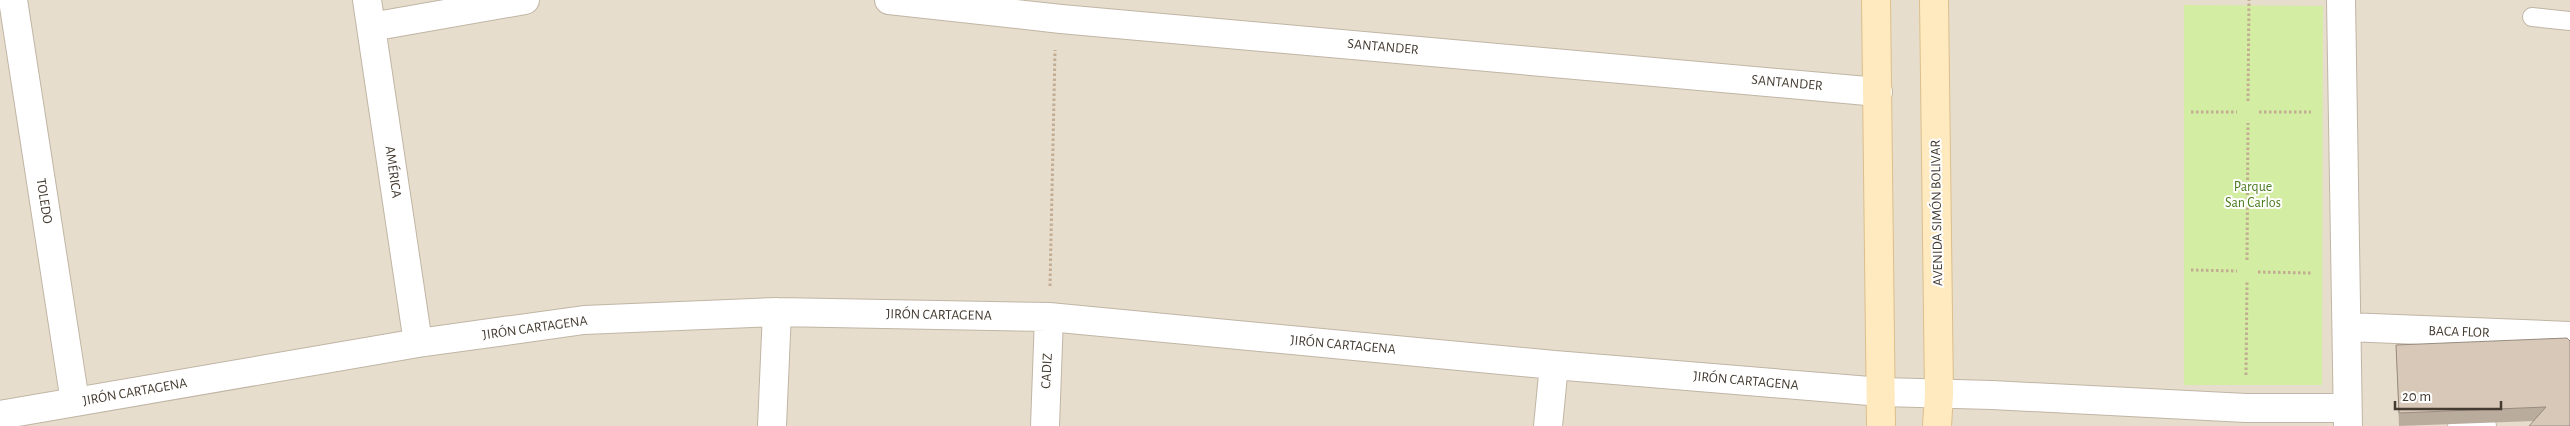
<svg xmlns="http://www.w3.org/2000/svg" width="2570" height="426" viewBox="0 0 2570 426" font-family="'Alegreya Sans',sans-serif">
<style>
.residential{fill:#e7ddcd}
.green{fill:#d3eda3}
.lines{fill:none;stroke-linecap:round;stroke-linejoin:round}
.service-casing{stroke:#c1b5a5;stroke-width:20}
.minor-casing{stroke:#c1b5a5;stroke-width:30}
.secondary-casing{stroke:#dbbf8c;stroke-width:30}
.path{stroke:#c2ac92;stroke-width:3;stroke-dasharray:2.5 2.5;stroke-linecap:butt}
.service{stroke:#fff;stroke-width:18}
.minor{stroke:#fff;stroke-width:28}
.secondary{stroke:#ffe9be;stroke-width:28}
.wall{fill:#baac9d}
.building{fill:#d8c8b7;stroke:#978c80}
.labels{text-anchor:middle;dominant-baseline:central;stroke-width:4;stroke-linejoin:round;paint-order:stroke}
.street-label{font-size:14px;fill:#443b31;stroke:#fff}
.park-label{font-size:14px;fill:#4b7b1f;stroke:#fff}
</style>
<rect width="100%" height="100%" fill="#f3ebe0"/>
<path class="residential" d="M0 0H2570V426H0Z"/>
<path class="green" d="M2184 5 2323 6 2322 385H2184Z"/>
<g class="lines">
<defs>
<path id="service" d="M2532 17 2570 21
M2457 426H2487"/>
<path id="minor" d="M13 0 75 402
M367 0 418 343
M889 0 1061 19 1878 92
M2341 0 2348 426
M371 27 525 0
M2347 327 2570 336
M0 415 418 343 584 320 777 312 1049 317 1554 365 1882 392 1992 395 2246 408H2347
M772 426 777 312
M1045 426 1049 317
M1548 426 1554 365"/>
<path id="secondary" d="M1876 0 1881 426
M1934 0 1939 394 1937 426"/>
</defs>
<use href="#service" class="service-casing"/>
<use href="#minor" class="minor-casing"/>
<use href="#secondary" class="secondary-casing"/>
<path class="path" d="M2248 101 2249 0
M2191 112H2237
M2259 112H2311
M2247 260 2248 123
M2191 270 2237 271
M2258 272 2312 273
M1050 286 1055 50
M2246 375 2247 282"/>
<use href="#service" class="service"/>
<use href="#minor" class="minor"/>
<use href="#secondary" class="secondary"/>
</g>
<path class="wall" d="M2570 341V426L2534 421 2399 426 2396 345Z"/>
<path class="building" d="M2567 338 2570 341V426H2529L2546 407 2399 413 2396 345Z"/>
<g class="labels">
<g class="street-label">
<text transform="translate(1383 47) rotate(5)">SANTANDER</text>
<text transform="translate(1787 83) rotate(5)">SANTANDER</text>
<text transform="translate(393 172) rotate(82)">AMÉRICA</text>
<text transform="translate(44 201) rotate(81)">TOLEDO</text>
<text transform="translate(1937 213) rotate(-91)">AVENIDA SIMÓN BOLIVAR</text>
<text transform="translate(939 315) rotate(1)">JIRÓN CARTAGENA</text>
<text transform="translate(535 328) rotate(-8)">JIRÓN CARTAGENA</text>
<text transform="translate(2459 332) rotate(2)">BACA FLOR</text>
<text transform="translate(1343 345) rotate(5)">JIRÓN CARTAGENA</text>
<text transform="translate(1047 371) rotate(-87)">CADIZ</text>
<text transform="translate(1746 381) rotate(5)">JIRÓN CARTAGENA</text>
<text transform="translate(135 392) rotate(-10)">JIRÓN CARTAGENA</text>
</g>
<g class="park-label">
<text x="2253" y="187">Parque<tspan x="2253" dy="16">San Carlos</tspan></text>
</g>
</g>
<path d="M2395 401v8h106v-8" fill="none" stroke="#443b31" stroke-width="2.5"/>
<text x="2402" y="401" font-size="15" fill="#443b31" stroke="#ffffff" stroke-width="4" paint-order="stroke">20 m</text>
</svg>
